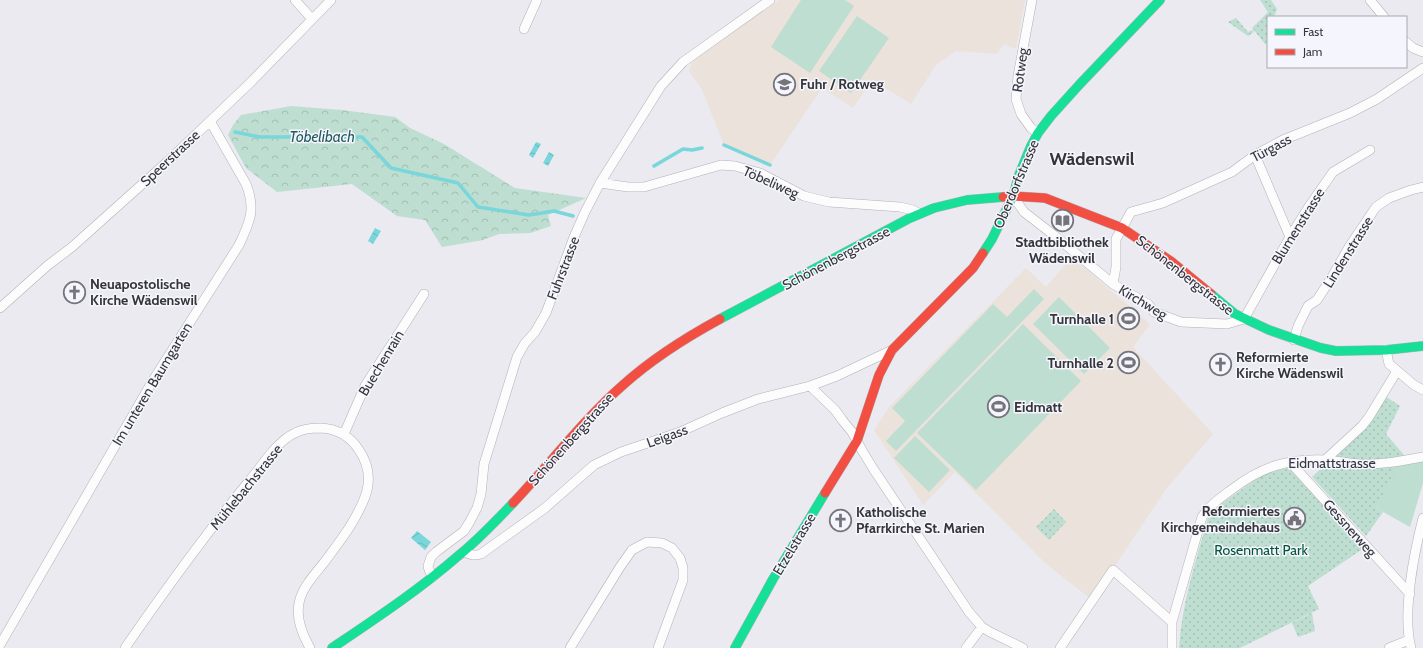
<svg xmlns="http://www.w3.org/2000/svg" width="1423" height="648" viewBox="0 0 1423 648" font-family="Cabin,sans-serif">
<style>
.education{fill:#ebe2db}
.grass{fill:url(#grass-dots)}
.forest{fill:url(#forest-crowns)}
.garden{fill:#bdded0}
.water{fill:url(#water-waves)}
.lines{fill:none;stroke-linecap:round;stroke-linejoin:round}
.stream{stroke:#79d6da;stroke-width:3.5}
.street-casing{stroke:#b1b1b6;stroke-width:10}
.fast-casing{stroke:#b1b1b6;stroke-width:10}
.jam-casing{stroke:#b1b1b6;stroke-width:10}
.street{stroke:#fcfcfd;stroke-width:9}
.fast{stroke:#16e098;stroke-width:9}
.jam{stroke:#f24e42;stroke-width:9}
.labels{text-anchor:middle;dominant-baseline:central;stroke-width:3;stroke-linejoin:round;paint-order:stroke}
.street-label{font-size:14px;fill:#35353a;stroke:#f5f5fe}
.poi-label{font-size:14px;font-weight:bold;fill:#35353a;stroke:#f5f5fe;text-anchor:start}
.park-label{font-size:14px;fill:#025538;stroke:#f5f5fe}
.water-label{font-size:15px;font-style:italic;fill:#245b5c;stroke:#f5f5fe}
.district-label{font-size:18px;font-weight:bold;fill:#35353a;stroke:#f5f5fe}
</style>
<defs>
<pattern id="grass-dots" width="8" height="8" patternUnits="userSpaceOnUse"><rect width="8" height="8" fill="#bdded0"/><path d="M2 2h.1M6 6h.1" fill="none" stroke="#a3bfb3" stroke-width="1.8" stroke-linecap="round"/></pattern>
<pattern id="forest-crowns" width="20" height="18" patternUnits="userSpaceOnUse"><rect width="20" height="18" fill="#bdded0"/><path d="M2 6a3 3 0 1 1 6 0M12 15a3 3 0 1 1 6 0" fill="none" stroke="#a3bfb3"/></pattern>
<pattern id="water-waves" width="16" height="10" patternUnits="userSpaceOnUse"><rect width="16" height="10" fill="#79d6da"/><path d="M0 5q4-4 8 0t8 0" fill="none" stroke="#69b8bc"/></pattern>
</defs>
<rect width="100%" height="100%" fill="#eaeaf0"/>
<path class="education" d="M779 0H1025L1016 49 1004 44 997 54 956 51 936 65 911 104 872 80 853 108 822 88 770 165 724 145 702 90 689 71 692 62Z
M1072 257 1150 324 1133 347 1213 434 1167 488 1092 600 1045 563 955 472 923 505 874 430 890 406 1026 268 1046 287Z"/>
<path class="grass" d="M1260 0H1271L1277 9 1274 17H1268V37L1266 45 1252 28 1268 12Z
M1236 18 1248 32 1252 30 1254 32 1248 36 1228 22Z
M1385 396 1400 406 1386 434 1404 455 1376 508 1383 512 1366 536 1312 477 1370 423Z
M1291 467 1364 548 1308 586 1319 609 1240 648H1179C1182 603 1195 564 1207 521L1211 511 1264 474Z
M1054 509 1066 522 1049 540 1036 527Z
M1312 613 1315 631 1298 637 1292 623Z"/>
<path class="forest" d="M291 106 342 110 395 117 410 128 444 144 515 188 586 198 548 215 551 226 530 233 499 234 483 240 442 247 425 220 397 216 352 184 277 192 246 168 228 135 233 125 241 115Z"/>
<path class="garden" d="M801 0H845L854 6 810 73 771 47Z
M857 16 889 38 851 93 819 71Z
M1034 289 1044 299 896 451 886 441 905 421 892 408 993 304 1007 317Z
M1059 297 1110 348 1084 374 1033 324Z
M1023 324 1081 381 976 490 917 433Z
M915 436 950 470 929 492 894 458Z
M1423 461V483L1410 527 1376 508 1398 465Z"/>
<path class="water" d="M536 142 541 144 533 158 529 155Z
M549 152 554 155 548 166 543 163Z
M375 228 381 231 373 244 368 241Z
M417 531 431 542 425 550 411 538Z"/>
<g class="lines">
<path class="stream" d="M235 132 260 137H362L391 168 458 183 478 207 529 215 554 211 573 216
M724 145 770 165
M654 166 683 149 692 150 702 148"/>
<defs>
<path id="street" d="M295 0 312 19
M1032 0 1018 76 1016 99 1021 114 1031 128 1038 133
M1370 0 1384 17
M524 29 537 0
M1406 42 1413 48 1423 52
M1255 155 1290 237
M600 183 628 187H644L721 165 735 166 760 173 804 196 829 202 900 207 913 210 920 214
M1013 196 1024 212 1055 236 1113 284 1148 304 1154 312 1181 322 1227 324 1244 319 1290 237 1310 205 1333 172 1370 150
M1113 284 1116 267V239L1131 212 1163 203 1232 172 1255 155 1283 140 1350 113 1377 99 1423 68
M0 308 47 266 72 247 167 162 250 83 331 0
M1294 340 1298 326 1308 306 1317 300 1332 277 1349 247 1376 207 1389 198 1411 190 1423 187
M1386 350 1389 364 1414 385 1423 390
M810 386 835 410 843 421 852 432 863 452 874 470 969 612 982 627 990 632 1023 648
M344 434 365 386 424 294
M1325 460 1362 426 1369 417 1397 371
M1290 462 1410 594
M465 552C471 555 474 556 481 554L545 508 594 465 621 452 680 432 722 413 758 399 810 386 837 376 892 350
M433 577 429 570 428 566 431 557 436 552 464 531 469 523 477 508 481 494 484 464 517 357 525 343 535 332 546 313 574 237 585 212 600 183 661 86 683 62 770 0
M0 645 152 382 239 245C250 222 256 209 246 184L210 121
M125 648C165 590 205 535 249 481 262 466 277 441 295 433 302 429 313 428 321 428 338 429 350 436 359 450 378 478 365 502 349 528 341 540 332 552 323 564 314 575 304 586 300 599 295 615 302 634 310 648
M570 648 620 567 632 550 647 542 662 543 672 548 680 558 683 568V580L658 648
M966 648 982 627
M1060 648 1113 570 1172 622
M1172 648V622L1202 517C1210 505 1219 499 1231 490 1261 467 1288 458 1326 460 1338 461 1349 463 1360 464 1381 465 1402 461 1423 457
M1389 648 1409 640
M1411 648C1402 613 1414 553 1423 518"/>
<path id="fast" d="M983 253 992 239 1013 196 1019 175 1031 146 1038 133 1051 116 1079 85 1160 0
M1211 294 1235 314 1269 330 1321 348 1336 351 1386 350 1423 346
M720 319 908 219 934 208 967 200 1003 197
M332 648C375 619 419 590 458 556 478 540 495 522 513 503
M735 648 773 579 825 493"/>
<path id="jam" d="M1003 197 1013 196 1045 198 1122 228 1172 262 1211 294
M825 493 857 441 879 375 892 350 973 268 983 253
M513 503C550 464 582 421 623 385 652 359 685 338 720 319"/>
</defs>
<use href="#street" class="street-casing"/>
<use href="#fast" class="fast-casing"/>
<use href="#jam" class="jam-casing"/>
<use href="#street" class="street"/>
<use href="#fast" class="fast"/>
<use href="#jam" class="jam"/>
</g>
<defs>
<symbol id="school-ring" viewBox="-11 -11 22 22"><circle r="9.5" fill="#f5f5fe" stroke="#74747a" stroke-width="1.5"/><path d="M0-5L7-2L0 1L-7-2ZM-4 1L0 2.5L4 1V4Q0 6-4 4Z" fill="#74747a"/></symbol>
<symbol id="library-ring" viewBox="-11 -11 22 22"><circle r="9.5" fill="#f5f5fe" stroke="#74747a" stroke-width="1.5"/><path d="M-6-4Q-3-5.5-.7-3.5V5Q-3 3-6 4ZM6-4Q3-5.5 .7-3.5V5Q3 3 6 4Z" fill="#74747a"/></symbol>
<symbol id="church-ring" viewBox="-11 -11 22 22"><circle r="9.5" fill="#f5f5fe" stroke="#74747a" stroke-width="1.5"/><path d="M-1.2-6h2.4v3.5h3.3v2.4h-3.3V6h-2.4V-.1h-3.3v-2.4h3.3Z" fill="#74747a"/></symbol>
<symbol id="stadium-ring" viewBox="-11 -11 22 22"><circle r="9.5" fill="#f5f5fe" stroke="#74747a" stroke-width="1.5"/><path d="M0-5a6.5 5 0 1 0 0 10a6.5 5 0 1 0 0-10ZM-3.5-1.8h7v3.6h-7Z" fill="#74747a"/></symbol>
<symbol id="civic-ring" viewBox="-11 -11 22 22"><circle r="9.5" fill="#f5f5fe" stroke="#74747a" stroke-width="1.5"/><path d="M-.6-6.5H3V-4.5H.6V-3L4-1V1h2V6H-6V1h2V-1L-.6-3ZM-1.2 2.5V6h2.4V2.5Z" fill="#74747a"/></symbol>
</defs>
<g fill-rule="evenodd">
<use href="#school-ring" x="772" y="72" width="25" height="25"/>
<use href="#library-ring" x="1050" y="208" width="25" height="25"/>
<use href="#church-ring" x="62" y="280" width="25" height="25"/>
<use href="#stadium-ring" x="1116" y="306" width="25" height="25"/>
<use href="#stadium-ring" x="1116" y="350" width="25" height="25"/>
<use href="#church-ring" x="1208" y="352" width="25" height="25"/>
<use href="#stadium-ring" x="986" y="394" width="25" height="25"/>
<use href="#civic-ring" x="1282" y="506" width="25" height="25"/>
<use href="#church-ring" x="828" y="508" width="25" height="25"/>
</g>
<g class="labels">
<g class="street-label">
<text transform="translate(1020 70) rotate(-82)">Rotweg</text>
<text transform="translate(1271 148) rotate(-28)">Türgass</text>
<text transform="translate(170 158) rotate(-43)">Speerstrasse</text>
<text transform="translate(771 182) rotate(24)">Töbeliweg</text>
<text transform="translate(1016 184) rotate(-67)">Oberdorfstrasse</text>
<text transform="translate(1298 226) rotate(-58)">Blumenstrasse</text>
<text transform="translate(1348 252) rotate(-58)">Lindenstrasse</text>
<text transform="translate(836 258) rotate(-28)">Schönenbergstrasse</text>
<text transform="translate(563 268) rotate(-69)">Fuhrstrasse</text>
<text transform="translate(1185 275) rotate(38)">Schönenbergstrasse</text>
<text transform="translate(1143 302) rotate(31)">Kirchweg</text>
<text transform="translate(381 363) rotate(-59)">Buechenrain</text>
<text transform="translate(152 384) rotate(-59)">Im unteren Baumgarten</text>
<text transform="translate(667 436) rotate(-20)">Leigass</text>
<text transform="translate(571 439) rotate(-48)">Schönenbergstrasse</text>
<text x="1332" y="463">Eidmattstrasse</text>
<text transform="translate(246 487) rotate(-51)">Mühlebachstrasse</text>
<text transform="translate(1350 528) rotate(48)">Gessnerweg</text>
<text transform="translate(794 544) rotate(-59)">Etzelstrasse</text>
</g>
<g class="poi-label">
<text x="800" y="84">Fuhr / Rotweg</text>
<text x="1062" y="242" text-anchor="middle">Stadtbibliothek<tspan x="1062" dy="16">Wädenswil</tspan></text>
<text x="90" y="284">Neuapostolische<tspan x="90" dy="16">Kirche Wädenswil</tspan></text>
<text x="1114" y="319" text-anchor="end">Turnhalle 1</text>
<text x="1236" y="357">Reformierte<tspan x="1236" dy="16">Kirche Wädenswil</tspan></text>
<text x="1114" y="363" text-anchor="end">Turnhalle 2</text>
<text x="1014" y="407">Eidmatt</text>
<text x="1280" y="511" text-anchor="end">Reformiertes<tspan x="1280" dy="16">Kirchgemeindehaus</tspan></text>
<text x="856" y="512">Katholische<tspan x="856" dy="16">Pfarrkirche St. Marien</tspan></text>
</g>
<g class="park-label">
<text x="1261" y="550">Rosenmatt Park</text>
</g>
<g class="water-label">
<text x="322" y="137">Töbelibach</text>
</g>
<g class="district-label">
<text x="1092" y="159">Wädenswil</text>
</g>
</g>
<rect x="1267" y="16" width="140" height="52" fill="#f5f5fe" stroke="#a8a8b0"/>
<rect x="1275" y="29" width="20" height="6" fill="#16e098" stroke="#a8a8b0"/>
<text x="1303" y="36" font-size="12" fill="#35353a">Fast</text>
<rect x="1275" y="49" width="20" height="6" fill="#f24e42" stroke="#a8a8b0"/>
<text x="1303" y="56" font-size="12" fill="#35353a">Jam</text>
</svg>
